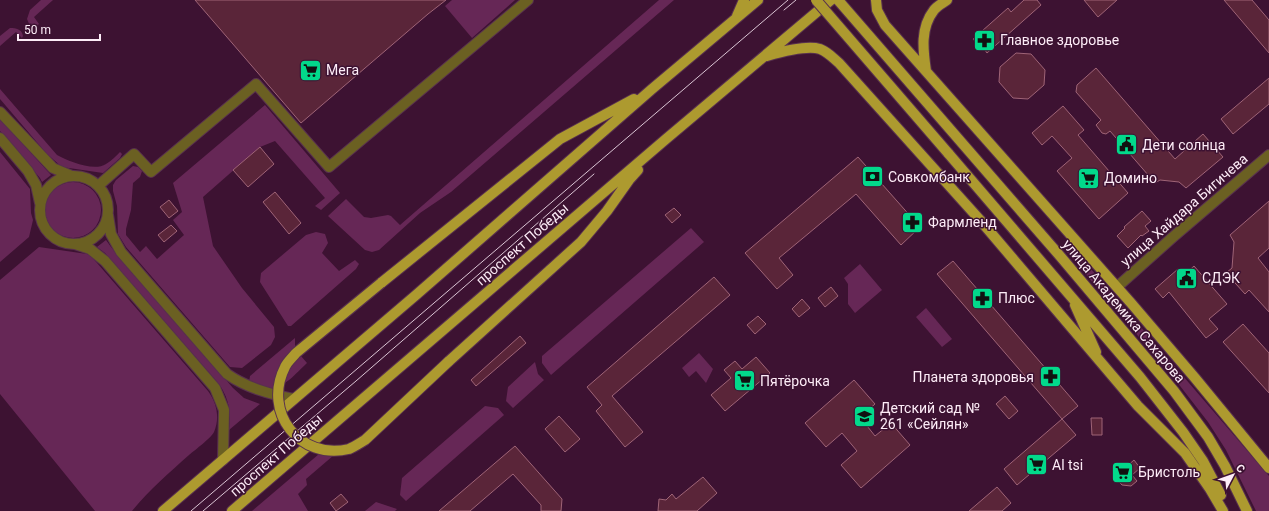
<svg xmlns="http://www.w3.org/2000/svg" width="1269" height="511" viewBox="0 0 1269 511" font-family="Roboto,sans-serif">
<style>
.green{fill:#662756}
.building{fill:#5a2539;stroke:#9f6477}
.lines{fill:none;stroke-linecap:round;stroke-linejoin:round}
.minor-casing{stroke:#58314e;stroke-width:12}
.major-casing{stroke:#58314e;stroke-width:12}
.minor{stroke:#6b6022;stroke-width:10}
.major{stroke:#ad9a2f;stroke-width:10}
.tram{stroke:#dac5d4;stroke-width:1}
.major-bridge-casing{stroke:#58314e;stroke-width:12;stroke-linecap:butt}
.major-bridge{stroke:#ad9a2f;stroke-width:10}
.labels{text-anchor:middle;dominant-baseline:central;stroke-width:3;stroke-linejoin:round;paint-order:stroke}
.poi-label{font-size:14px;fill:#fdecf7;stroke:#3d1232;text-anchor:start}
.street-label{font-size:14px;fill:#fdecf7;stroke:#3d1232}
</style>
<rect width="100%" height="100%" fill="#3d1232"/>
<path class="green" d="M41 0H53L34 17 39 24 35 27 30 26 27 19 30 10Z
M452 0H515L472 38 445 6Z
M659 0H674L451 192 420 213 379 250 372 252 365 250 328 216 346 199 364 217 371 218 388 215 391 216 400 225Z
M10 28C16 28 22 29 23 36L22 38 16 32 0 46V36Z
M0 89 57 155C68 161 94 172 106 164 111 161 116 156 120 152L122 154 120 158 103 173 62 167 47 154 0 99Z
M265 105 340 193 321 210 315 206 325 198 275 141 260 147 203 197 213 246 242 288 274 327 275 337 271 345 242 368 230 367 126 247 118 234 117 206 113 191V185L116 180 133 166 138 167 142 171 140 177 133 183 131 210 126 229V235L140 252 146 246 157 259 184 235 173 220 182 212 173 183Z
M0 119 51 175 42 182 40 178 0 131Z
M0 152 30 189 31 213 33 220 29 237 0 262Z
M45 210a28 28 0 1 1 56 0a28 28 0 1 1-56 0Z
M691 228 704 242 551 375 542 363V356Z
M316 232 325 234 328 243 322 253 339 271 355 260 359 264 356 269 291 326H288L260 282 261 273 306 235Z
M106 240 111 247 233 388 244 398 260 404 229 430C231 411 229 399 219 384L105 253 97 247Z
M39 247 87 254 91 256 208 391C217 403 220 418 214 432 211 438 195 450 189 455 169 473 149 490 132 511H95L0 394V280Z
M1072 247 1269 476V511H1256L1226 450 1208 422 1177 382 1067 252Z
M860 264 882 290 855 313 848 304V284L844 278Z
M926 308 952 339 942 347 916 317Z
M295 338V349L307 363C296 373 283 390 267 389 261 388 254 384 249 382L250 376Z
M699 353 713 369 706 383 696 371 689 377 682 368Z
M535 362 538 374 544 380 513 408 506 401 508 387Z
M485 406 498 408 504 415 406 501 400 495 402 478Z
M319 454 334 455 306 479 307 485 298 494 308 511H252Z
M376 502 397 509 395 511H365Z"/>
<path class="building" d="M195 0H446L428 14 301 123Z
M1024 0H1037L1041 5 987 53 982 46 980 47 973 39 1008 8 1011 12Z
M1084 0H1117L1098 17Z
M1224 0H1252L1269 20V53Z
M1016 53 1031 54 1045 70 1044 85 1028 99 1013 98 999 82 1000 67Z
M1096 68 1175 159 1203 134 1223 157 1186 188 1179 182 1160 180 1155 183 1110 131 1106 134 1102 133 1096 125 1101 120 1076 92 1077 85Z
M1269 78V104L1233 134 1221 119Z
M1063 106 1084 130 1078 135 1128 193 1099 219 1057 171 1072 158 1052 136 1042 145 1032 133Z
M260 147 274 164 248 187 233 170Z
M858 157 920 227 901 245 856 194 779 258 793 275 777 289 745 253Z
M275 192 301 223 289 234 263 202Z
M169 200 178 211 169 218 160 207Z
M1269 201V248L1258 258 1269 272V312L1249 290 1245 294 1226 273 1232 268 1234 242 1230 235Z
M674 208 681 215 672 223 665 215Z
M1142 211 1151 221 1145 226 1149 231 1142 236 1141 235 1128 248 1117 236 1125 228 1124 227Z
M171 225 177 231 164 242 158 235Z
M953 261 1078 406 1062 419 937 274Z
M1194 266 1227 304 1209 319 1218 329 1206 338 1169 292 1163 298 1155 289 1178 269 1184 275Z
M714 277 730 295 612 396 643 432 625 447 596 411 602 405 587 387Z
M831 287 838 296 825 307 818 298Z
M802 299 810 308 799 317 792 309Z
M758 316 766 324 755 334 747 325Z
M1243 324 1269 353V393L1223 342Z
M520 336 526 343 476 386 471 380Z
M756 357 770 373 725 411 711 395 731 378 724 370 735 361 742 369Z
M854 380 875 404 860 417 875 436 891 423 910 445 861 488 841 465 857 451 842 433 826 447 805 423Z
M1005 396 1018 411 1009 419 996 404Z
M559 416 580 439 565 452 545 429Z
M1091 418H1102V435H1092Z
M1062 419 1076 435 1017 485 1004 469Z
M515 446 562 499 561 511H541V505L513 474 470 511H439Z
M1134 460 1140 468 1132 475 1137 481 1131 486 1122 485 1113 475 1124 466 1126 467Z
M703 477 717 493 697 511H658L659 499 666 500 672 494 676 499Z
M997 487 1011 503 1002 511H969Z
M341 494 348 502 336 511 330 503Z"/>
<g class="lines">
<defs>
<path id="minor" d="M0 112 53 168 72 176
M0 138 28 171 36 185 40 203
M40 210a34 34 0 1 1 68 0a34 34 0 1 1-68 0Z
M98 186 134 154 151 172 256 84 329 167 528 0
M108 215 111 234 121 252 227 374C247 388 270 394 294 399
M75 244 90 249 105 261 215 388 224 410 223 460
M1117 287 1173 237 1269 155"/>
<path id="major" d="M838 0 1060 256 1174 391 1208 437 1225 466 1247 511
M876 0 877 10 885 25 1131 303 1195 378 1269 468
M737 16 744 0
M767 56C781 52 806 45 820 49 828 52 833 58 839 63L980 220 1138 406 1185 453 1210 489 1223 511
M926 71C923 50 920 28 934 10 937 6 943 3 947 0
M948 153 1140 377 1183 432 1203 461 1221 495
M381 283 560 139 634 99
M1075 305 1096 352
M448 362 581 242 607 211 629 180 638 170
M163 511 416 295 652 89 758 0
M232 511 666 139 831 0"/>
</defs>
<use href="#minor" class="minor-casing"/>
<use href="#major" class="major-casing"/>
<use href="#minor" class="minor"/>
<use href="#major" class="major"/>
<path class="tram" d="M784 10 796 0
M191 511 788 0
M203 511 356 381 594 174"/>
<defs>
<path id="major-bridge" d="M816 0 948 153
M381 283 296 353C293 357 287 362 285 367 262 412 300 461 349 449 354 447 360 443 365 440L448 362"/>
</defs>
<use href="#major-bridge" class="major-bridge-casing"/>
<use href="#major-bridge" class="major-bridge"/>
</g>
<defs>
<symbol id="pharmacy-square" viewBox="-11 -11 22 22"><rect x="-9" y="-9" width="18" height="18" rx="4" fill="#02d98b" stroke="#3d1232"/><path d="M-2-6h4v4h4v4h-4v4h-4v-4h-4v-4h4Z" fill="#111"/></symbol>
<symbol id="supermarket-square" viewBox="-11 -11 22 22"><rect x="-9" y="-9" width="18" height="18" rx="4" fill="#02d98b" stroke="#3d1232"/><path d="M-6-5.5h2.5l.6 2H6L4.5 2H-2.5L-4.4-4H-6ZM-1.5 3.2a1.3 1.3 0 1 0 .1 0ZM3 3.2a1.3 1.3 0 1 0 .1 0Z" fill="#111"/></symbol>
<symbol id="civic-square" viewBox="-11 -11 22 22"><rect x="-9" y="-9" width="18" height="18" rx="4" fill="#02d98b" stroke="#3d1232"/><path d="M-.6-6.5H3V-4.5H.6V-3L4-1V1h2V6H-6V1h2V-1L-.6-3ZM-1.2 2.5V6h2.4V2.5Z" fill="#111"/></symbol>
<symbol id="bank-square" viewBox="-11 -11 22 22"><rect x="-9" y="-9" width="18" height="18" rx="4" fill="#02d98b" stroke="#3d1232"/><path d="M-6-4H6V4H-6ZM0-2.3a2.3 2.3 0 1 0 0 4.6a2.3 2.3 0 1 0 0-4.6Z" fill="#111"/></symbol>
<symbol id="school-square" viewBox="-11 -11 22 22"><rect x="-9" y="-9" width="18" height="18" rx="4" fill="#02d98b" stroke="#3d1232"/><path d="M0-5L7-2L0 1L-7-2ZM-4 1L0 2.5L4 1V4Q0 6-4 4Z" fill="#111"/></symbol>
</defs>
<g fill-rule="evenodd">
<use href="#pharmacy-square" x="972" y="28" width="25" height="25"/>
<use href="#supermarket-square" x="298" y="58" width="25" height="25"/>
<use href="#civic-square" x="1114" y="132" width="25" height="25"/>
<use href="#bank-square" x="860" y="164" width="25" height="25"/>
<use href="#supermarket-square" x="1076" y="166" width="25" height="25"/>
<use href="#pharmacy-square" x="900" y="210" width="25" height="25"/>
<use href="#civic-square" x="1174" y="266" width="25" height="25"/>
<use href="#pharmacy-square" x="970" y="286" width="25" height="25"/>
<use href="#pharmacy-square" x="1038" y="364" width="25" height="25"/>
<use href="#supermarket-square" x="732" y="368" width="25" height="25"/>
<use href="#school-square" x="852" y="404" width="25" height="25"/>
<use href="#supermarket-square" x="1024" y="452" width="25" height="25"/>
<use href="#supermarket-square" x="1110" y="460" width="25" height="25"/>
</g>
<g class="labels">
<g class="poi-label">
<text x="1000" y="40">Главное здоровье</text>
<text x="326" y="70">Мега</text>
<text x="1142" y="145">Дети солнца</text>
<text x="888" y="177">Совкомбанк</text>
<text x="1104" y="178">Домино</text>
<text x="928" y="222">Фармленд</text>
<text x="1202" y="278">СДЭК</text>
<text x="998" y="298">Плюс</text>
<text x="1034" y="377" text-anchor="end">Планета здоровья</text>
<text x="760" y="381">Пятёрочка</text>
<text x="880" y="408">Детский сад №<tspan x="880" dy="16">261 «Сейлян»</tspan></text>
<text x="1052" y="465">Al tsi</text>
<text x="1138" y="472">Бристоль</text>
</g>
<g class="street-label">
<text transform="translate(1184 210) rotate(-41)">улица Хайдара Бигичева</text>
<text transform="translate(522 244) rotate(-41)">проспект Победы</text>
<text transform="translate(1124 311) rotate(50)">улица Академика Сахарова</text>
<text transform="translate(276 455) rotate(-41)">проспект Победы</text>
</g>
</g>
<g transform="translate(1233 475) rotate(49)" stroke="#3d1232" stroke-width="3" paint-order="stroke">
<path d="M0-3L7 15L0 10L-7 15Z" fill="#fdecf7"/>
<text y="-6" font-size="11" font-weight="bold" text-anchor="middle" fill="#fdecf7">С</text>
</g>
<path d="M18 34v6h82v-6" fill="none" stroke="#fdecf7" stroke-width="2"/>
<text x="24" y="34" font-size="12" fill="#fdecf7" stroke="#3d1232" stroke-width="3" paint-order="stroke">50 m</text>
</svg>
